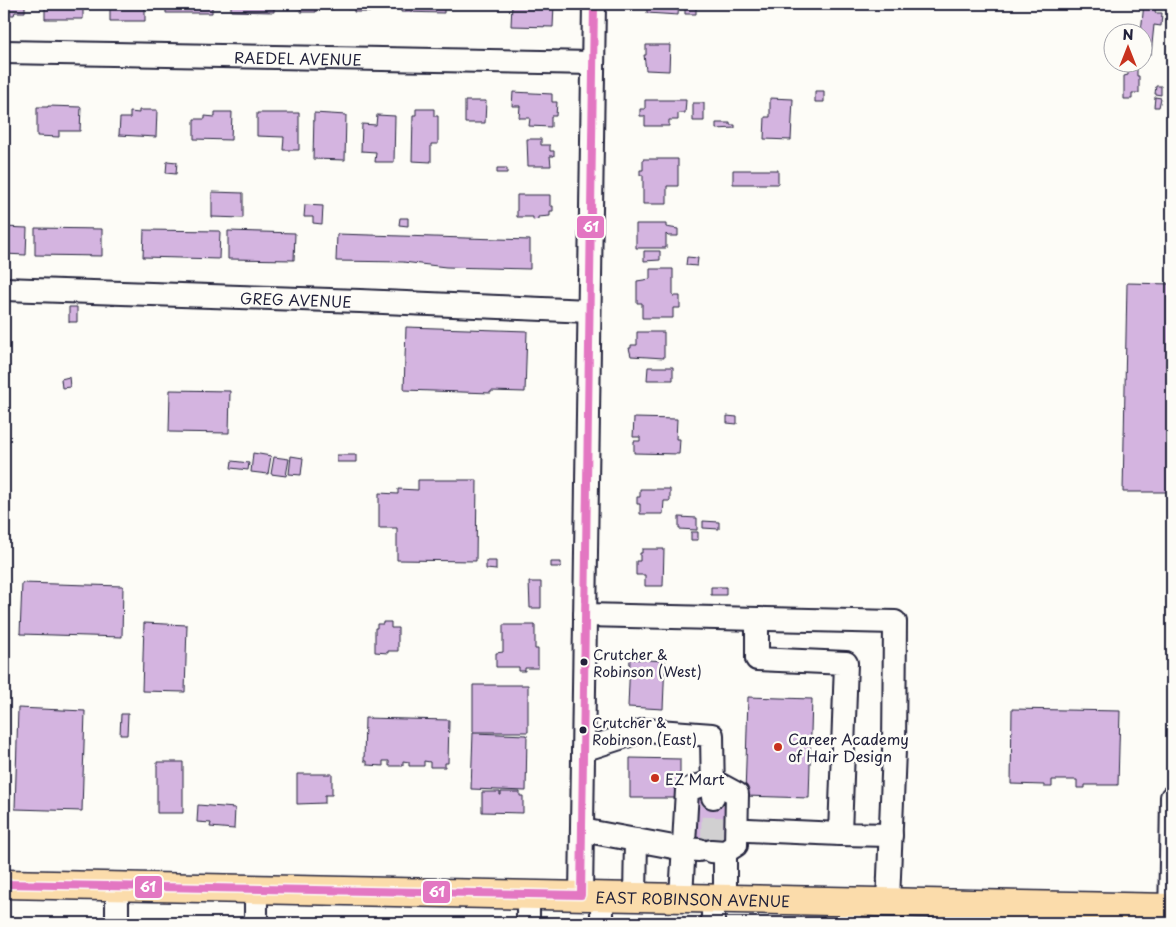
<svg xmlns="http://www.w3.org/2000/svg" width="1176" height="927" viewBox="0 0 1176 927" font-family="'Playpen Sans',sans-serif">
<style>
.building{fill:#d4b4e0;stroke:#22223b}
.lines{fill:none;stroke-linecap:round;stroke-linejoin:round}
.minor-tunnel{stroke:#d1d0d1;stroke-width:22;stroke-dasharray:22 11;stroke-linecap:butt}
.minor-casing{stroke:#22223b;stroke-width:26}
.highway-casing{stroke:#22223b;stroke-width:31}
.minor{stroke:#fdfcf7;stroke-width:22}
.highway{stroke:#fbdcab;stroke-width:28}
.bus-1-casing{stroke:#fdfcf7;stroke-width:11}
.bus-1{stroke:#e377c2;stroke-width:8}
.bus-dot{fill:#22223b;stroke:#fdfcf7;stroke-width:2}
.poi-dot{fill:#c8321e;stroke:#fdfcf7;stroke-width:2}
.labels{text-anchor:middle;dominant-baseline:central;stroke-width:5;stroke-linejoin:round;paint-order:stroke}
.bus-label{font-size:14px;fill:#22223b;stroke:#fdfcf7;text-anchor:start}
.street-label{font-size:15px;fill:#22223b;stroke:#fdfcf7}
.poi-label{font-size:15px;fill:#22223b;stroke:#fdfcf7;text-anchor:start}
.line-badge{stroke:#fdfcf7;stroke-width:2}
.badge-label{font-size:14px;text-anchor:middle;font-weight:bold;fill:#fff}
</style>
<rect width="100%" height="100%" fill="#fdfcf7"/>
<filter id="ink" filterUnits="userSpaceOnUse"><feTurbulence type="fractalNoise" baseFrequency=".02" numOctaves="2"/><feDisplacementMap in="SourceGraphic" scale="10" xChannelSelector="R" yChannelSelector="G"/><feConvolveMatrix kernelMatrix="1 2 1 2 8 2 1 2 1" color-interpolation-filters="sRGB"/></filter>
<g filter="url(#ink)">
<path class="building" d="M4 4H25V12H15L14 15H10V12H4Z
M45 4H83V19H45Z
M110 4H145V21H110Z
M166 4H212V13H166Z
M231 4H274V12L231 11Z
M290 4H334V9H316V12H301V9L290 8Z
M347 4H389V9L370 8V12H354V9H347Z
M401 4H444V13L401 12Z
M512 4H554L553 27 511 26Z
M643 4H679L678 15 647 13V9L642 8Z
M685 4H696V14H685Z
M1144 4H1156L1155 13H1162L1161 26 1154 25 1151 54 1144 53V32H1141Z
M646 45H670L669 71 646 70 644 55H646Z
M1128 69H1137V76H1139V93H1132V99H1124V76L1128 75Z
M1156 86H1161V95L1155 94Z
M815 91H824V102H815Z
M513 92 552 94V102H557L556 116H551V127L529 126 530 118H519L520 106H512Z
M1155 97 1161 98 1159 107H1154Z
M770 98 793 99 791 140 764 139 765 117H770Z
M645 100H686L685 113H678V120H669V126H645V116H640V109H645Z
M465 101H486L485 123H465Z
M693 103H704V121H693Z
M48 106 81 107 80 131H59V137L37 136V107H48Z
M416 109H434V116H438V144H431V162L412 161 413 115H416Z
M139 110H157L156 137 119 135 120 118H130V112L139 113Z
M215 112H232L231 140 194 139V119H205V116L215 117Z
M257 113H299V150H283L284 137 257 136Z
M314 113 346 115 345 160 313 159Z
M377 115 395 116 394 162H375L376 152 361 151 362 124 376 125Z
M716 123H730V125H735V128L716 129Z
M527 139H541V145H550V151H554V156H550L551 166H528Z
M643 159H678V186H667V204H643V175H640V170H643Z
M167 161 177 162 176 174 166 173Z
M497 168H507V173H497Z
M733 170H778V184H733Z
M212 192 243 193V218L212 217Z
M517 195H550V206H553V211H550V216L538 217V219L533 220V217H517Z
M305 205 323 206 322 224 313 223V217H304Z
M400 218H408V226L399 225Z
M636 224H666V227L678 229V236H668L666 234V248H636Z
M4 227 27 228 26 255 4 254Z
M35 228 102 229V256L35 255Z
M144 230 220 231 219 259 143 257Z
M228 231 295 233 294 260 228 259Z
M337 234 530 240V269L446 267 403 262 336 261Z
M644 251H660V260L644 261Z
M687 257 698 258 697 266 686 265Z
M650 269H673V296H680V308H673V318H642V303H637V281L650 279Z
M1127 283 1172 284V492H1123Z
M69 307H77V322H69Z
M406 327 527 331 525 392 491 391V393L404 390Z
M637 332H664V358L631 356 629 348H631V345H637Z
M648 367H673V380H647Z
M69 377 70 387 62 388 61 379Z
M170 390 230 391 229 433 169 432Z
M727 416 737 417V424L727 423Z
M634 418 677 419 676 439H680L679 454 634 453V441H640V437H633Z
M253 453 271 456 268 474 251 472Z
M337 455H356V462H337Z
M291 456 303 458 301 475 289 474Z
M274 457 289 459 286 476 271 474Z
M232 461 249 463 248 470 231 468Z
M418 480H477L476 561 397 560V528H379V493L398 494V489L418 490Z
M640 489H670V501H664L663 514H640V504H637V497H640Z
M679 517 697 518V530L679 529Z
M703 521 719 522V529L703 528Z
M691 532H698V540H691Z
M642 549H664L663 586H645V575H636V561H640V553H642Z
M486 561H496V570L486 569Z
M551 562H561V567H551Z
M529 582H541V608H530Z
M22 583 123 586 122 637 20 634Z
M711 587H726V595H711Z
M383 622H391V628H398V651H388V653L375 652V628H377V624H383Z
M144 623 187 625 185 692 142 691Z
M503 625H535V649H538V668H525V671H519V667H496V653L503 652Z
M630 659 665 661 663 709 628 707Z
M473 685H528V732H473Z
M748 697 812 699 809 798 745 796Z
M18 708 85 711 82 811 15 809Z
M1012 709 1120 711 1118 785H1085V788H1077V780H1052V787H1044V785L1011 784Z
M121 714H128L127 735H120Z
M365 718 449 720 448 763H445V767H430V762L424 761V766H409V762L403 761V766H389V761H383V766L367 765V761H364Z
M473 733 527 735 526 791 471 789Z
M630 758 680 759V798H630Z
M157 762H183V813H157Z
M297 774H332V795H325V803L297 804Z
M482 792H500V795H501V792H520V796H523V813L482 812Z
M689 797 730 798V839L688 838Z
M198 805 235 808 234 829 210 827 211 823 197 822Z"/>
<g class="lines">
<path class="minor-tunnel" d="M712 839 713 798"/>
<defs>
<g id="minor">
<path id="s1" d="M4 52 593 63"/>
<path id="s2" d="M4 289 360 301 589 311"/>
<path d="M585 615 895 622 894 750 888 901"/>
<path d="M757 619V659L846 663 840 834 891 835"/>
<path d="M583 750 645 730 712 735 713 797"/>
<path d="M582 830 684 849 699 850"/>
<path d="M748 830 840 834"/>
<path d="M725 852V898"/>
<path d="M117 886V923"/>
<path d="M581 895 594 4"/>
<path d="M635 896 636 840"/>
<path d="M681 897 687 790 713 781 737 794 736 845 725 852 711 851"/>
<path d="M986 903V923"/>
<path d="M256 923V889"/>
<path d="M528 923V893"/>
<path d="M602 923V895"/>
<path d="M713 923V897"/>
<path d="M850 923V900"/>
<path d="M1170 923 1172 797"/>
</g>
<g id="highway">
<path id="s3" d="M4 884 1172 908"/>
</g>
</defs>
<use href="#minor" class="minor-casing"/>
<use href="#highway" class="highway-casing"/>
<use href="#minor" class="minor"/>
<use href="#highway" class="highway"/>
<defs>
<path id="bus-1" d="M4 884 581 895
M581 895 594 4"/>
</defs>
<use href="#bus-1" class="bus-1-casing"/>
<use href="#bus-1" class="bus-1"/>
</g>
</g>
<g class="bus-dot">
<circle cx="584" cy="662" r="4.5"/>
<circle cx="583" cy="730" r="4.5"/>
</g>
<g class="poi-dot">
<circle cx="778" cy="747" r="5"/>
<circle cx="655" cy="778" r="5"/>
</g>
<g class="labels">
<g class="bus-label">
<text x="593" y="654">Crutcher &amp;<tspan x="593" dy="17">Robinson (West)</tspan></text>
<text x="592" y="722">Crutcher &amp;<tspan x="592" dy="17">Robinson (East)</tspan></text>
</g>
<g class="street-label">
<text stroke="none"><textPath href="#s1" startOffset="294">RAEDEL AVENUE</textPath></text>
<text stroke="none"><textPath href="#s2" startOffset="292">GREG AVENUE</textPath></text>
<text stroke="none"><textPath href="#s3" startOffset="689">EAST ROBINSON AVENUE</textPath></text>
</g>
<g class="poi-label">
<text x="788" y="738">Career Academy<tspan x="788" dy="17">of Hair Design</tspan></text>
<text x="665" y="778">EZ Mart</text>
</g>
</g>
<g class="line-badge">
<rect x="576" y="215" width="29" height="24" rx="5" fill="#e377c2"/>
<rect x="134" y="875" width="29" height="24" rx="5" fill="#e377c2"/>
<rect x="422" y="880" width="29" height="24" rx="5" fill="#e377c2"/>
</g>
<g class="badge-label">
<text x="591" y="232">61</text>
<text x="148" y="892">61</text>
<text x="437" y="897">61</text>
</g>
<rect width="1176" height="927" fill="none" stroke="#fdfcf7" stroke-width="20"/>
<rect x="10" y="10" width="1156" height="907" fill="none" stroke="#22223b" stroke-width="2" filter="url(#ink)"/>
<g transform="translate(1128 48)"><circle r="24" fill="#fdfcf7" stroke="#a5a5ac"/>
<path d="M0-4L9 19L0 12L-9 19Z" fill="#c8321e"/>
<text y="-8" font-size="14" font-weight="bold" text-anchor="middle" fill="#22223b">N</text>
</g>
</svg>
